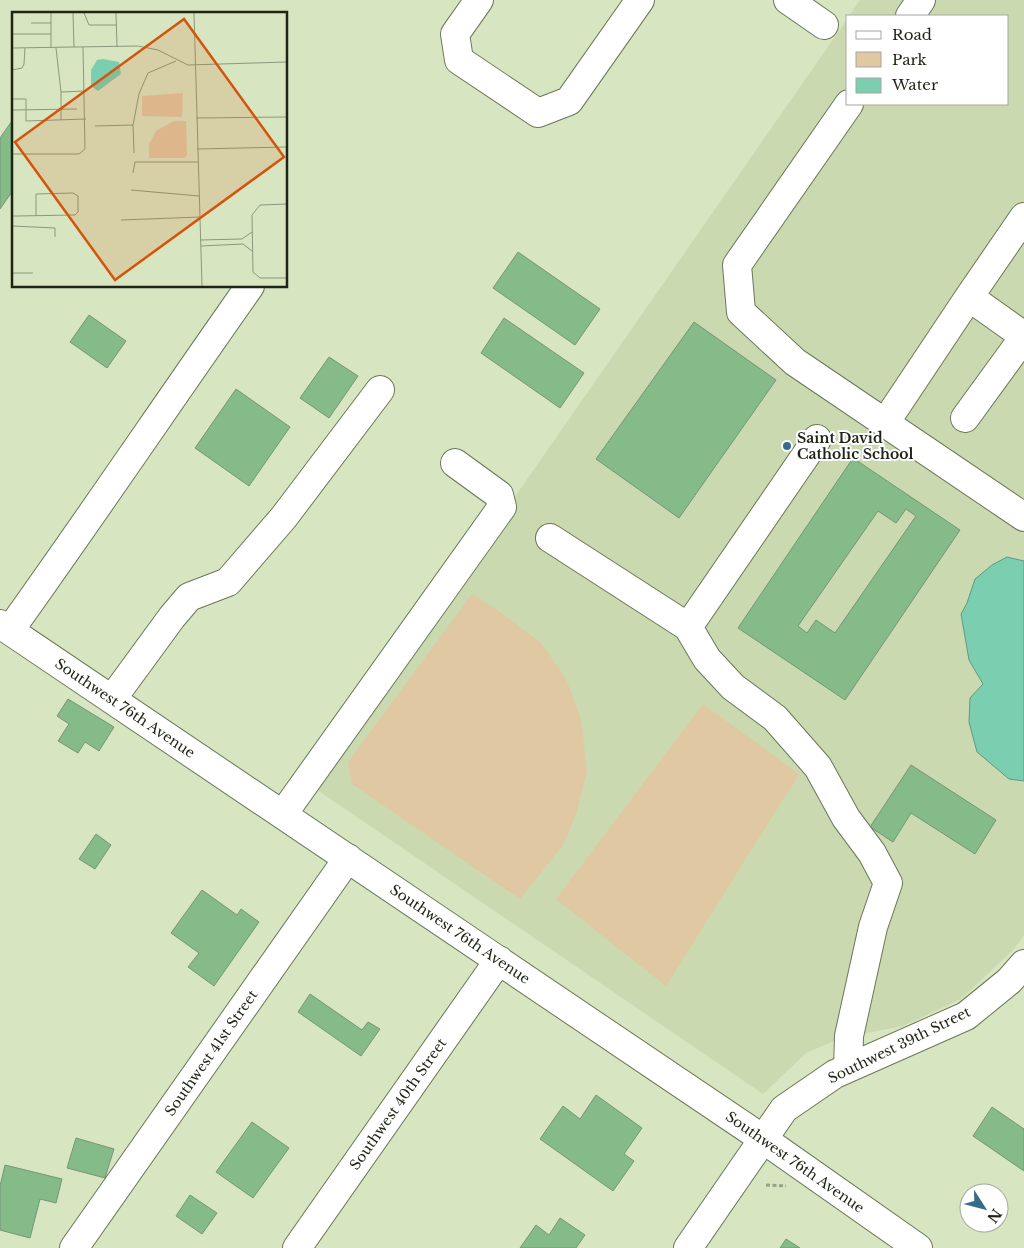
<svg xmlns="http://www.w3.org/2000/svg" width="1024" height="1248" viewBox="0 0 1024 1248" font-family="'Libre Baskerville',serif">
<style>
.built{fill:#cad9af}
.green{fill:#dfc8a2}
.water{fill:#7bceaf;stroke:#5f9b81}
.building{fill:#84bb88;stroke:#78947a;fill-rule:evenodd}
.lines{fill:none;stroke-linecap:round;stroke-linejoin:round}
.minor-casing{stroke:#6b7757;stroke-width:30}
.path{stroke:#96a185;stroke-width:3;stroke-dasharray:4 2.5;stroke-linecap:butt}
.minor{stroke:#fff;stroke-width:28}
.poi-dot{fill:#386d89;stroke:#fff;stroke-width:2}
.labels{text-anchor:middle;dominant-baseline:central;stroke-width:4;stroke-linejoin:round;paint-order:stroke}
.poi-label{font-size:14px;font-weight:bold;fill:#1f2416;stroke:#fff;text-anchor:start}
.street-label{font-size:14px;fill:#1f2416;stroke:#fff}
.inset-road{fill:none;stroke:#8d987d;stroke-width:1}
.view{fill:#d4540d;fill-opacity:0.15;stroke:#d4540d;stroke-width:2.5}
.inset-edge{fill:none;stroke:#1f2416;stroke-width:2.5}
</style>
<rect width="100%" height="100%" fill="#d7e5c1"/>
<path class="built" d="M860 0H1024V935L1013 950 961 999 903 1026 841 1038 806 1053 763 1094 313 787 848 18V104H1008V16H849Z"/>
<path class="green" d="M472 594 500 612 541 643 566 679 581 719 587 771 576 814 563 845 520 899 352 784 348 762Z
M703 704 799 774 666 986 556 899Z"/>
<path class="water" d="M1007 557 1024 561V781L1009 779 977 752 969 722 970 698 983 684 969 660 961 614 967 603 975 579 992 565Z"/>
<path class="building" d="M14 118V189L0 209V138Z
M518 252 600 309 575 345 493 288Z
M89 315 126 341 107 368 70 342Z
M504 318 584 373 560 408 481 353Z
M694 322 776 380 679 518 596 459Z
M329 357 358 376 329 418 300 398Z
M236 389 290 427 249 486 195 448Z
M853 458 960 530 845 700 738 628ZM906 509 916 516 835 633 816 620 807 633 798 626 878 511 896 523Z
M68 699 114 727 99 751 85 742 78 753 58 741 69 724 57 716Z
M911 765 996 820 975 854 911 813 893 842 870 827Z
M96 834 111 845 95 869 79 859Z
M202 890 237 915 241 909 259 922 214 986 188 967 199 953 171 933Z
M310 994 362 1030 368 1022 380 1029 361 1056 298 1012Z
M596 1095 642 1128 624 1154 634 1161 613 1191 540 1139 563 1106 580 1119Z
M992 1107 1024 1129V1171L973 1136Z
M252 1122 289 1148 253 1198 216 1172Z
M76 1138 114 1149 105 1178 67 1168Z
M5 1165 62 1179 56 1203 40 1199 30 1238 0 1230V1186Z
M190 1195 217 1213 202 1234 176 1216Z
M560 1218 585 1235 576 1248H520L536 1225 549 1235Z
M786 1239 800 1248H780Z"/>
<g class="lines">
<defs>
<path id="minor" d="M479 0 455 34 459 60 538 113 569 101 640 0
M788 0 824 25
M910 16 921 0
M849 104 737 265 741 312 795 362 1024 517
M969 297 1024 336
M965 418 1024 337
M885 423 969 297 1024 217
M817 439 688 627 707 659 733 687 775 718 818 767 846 818 872 853 888 883 873 927 849 1036 848 1068
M550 538 688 627
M0 624 763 1139 918 1248
M10 630C91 517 169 401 250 286
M112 699 172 617 189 597 228 582 284 517 380 390
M283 814 502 507 499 495 455 463
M74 1248 348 858
M297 1248 499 960
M688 1248 784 1109 835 1074 966 1016 1009 981 1024 964"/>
</defs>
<use href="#minor" class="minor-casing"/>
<path class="path" d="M766 1185 786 1186"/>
<use href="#minor" class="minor"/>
</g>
<circle class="poi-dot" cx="787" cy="446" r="5"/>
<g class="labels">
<g class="poi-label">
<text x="797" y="438">Saint David<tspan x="797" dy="16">Catholic School</tspan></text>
</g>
<g class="street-label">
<text transform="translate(125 708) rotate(34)">Southwest 76th Avenue</text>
<text transform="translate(460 934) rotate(34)">Southwest 76th Avenue</text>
<text transform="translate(899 1045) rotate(-26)">Southwest 39th Street</text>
<text transform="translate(211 1053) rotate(-55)">Southwest 41st Street</text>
<text transform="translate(398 1104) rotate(-55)">Southwest 40th Street</text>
<text transform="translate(795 1162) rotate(35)">Southwest 76th Avenue</text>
</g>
</g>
<g transform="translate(12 12)">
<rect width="275" height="275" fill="#d7e5c1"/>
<path d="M171 81 170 105 130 104V84ZM162 109H174L175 143 172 146H137V132L144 119Z" fill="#dfc8a2"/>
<path d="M91 47 107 50 109 62 86 79 79 74V58L85 48Z" fill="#7bceaf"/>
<path class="inset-road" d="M39 1V36M61 1 62 35M72 1 77 13H105M104 1 105 35M182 1 190 274M19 11H39M0 22H39M0 36 126 34 146 38 176 53 275 50M44 36 49 80 73 79M0 58 10 56 12 52 13 36M0 87H14V109L74 107M0 98 65 97M184 106 275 105M49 108V80M121 113 122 141M83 114 121 113 127 82 136 61 164 49M185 137 275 135M0 142H67L73 137 71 35M121 161 123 150H186M119 178 187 184M275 192 248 193 240 203 241 260 248 266H275M0 204H5L63 203 66 200V184L61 181 24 182V204M109 208 188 205M0 214 43 216V225M188 228 230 227 240 220M189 234 231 232 240 239M0 261H21"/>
<path class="view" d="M172 7 272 145 103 268 3 130Z"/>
<rect width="275" height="275" class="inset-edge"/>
</g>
<rect x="846" y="15" width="162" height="90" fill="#ffffff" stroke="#a5a7a2"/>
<rect x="856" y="31" width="25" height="8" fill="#ffffff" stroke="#a5a7a2"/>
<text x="892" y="40" font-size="15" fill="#1f2416">Road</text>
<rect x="856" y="52" width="25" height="15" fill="#dfc8a2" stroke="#a5a7a2"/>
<text x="892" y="65" font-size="15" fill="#1f2416">Park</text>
<rect x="856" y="78" width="25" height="15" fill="#7bceaf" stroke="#a5a7a2"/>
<text x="892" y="90" font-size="15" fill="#1f2416">Water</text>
<g transform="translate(984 1208) rotate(126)"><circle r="24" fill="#ffffff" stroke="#a5a7a2"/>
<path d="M0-4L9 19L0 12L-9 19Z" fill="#386d89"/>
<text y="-8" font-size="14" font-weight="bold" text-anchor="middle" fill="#1f2416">N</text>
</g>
</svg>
